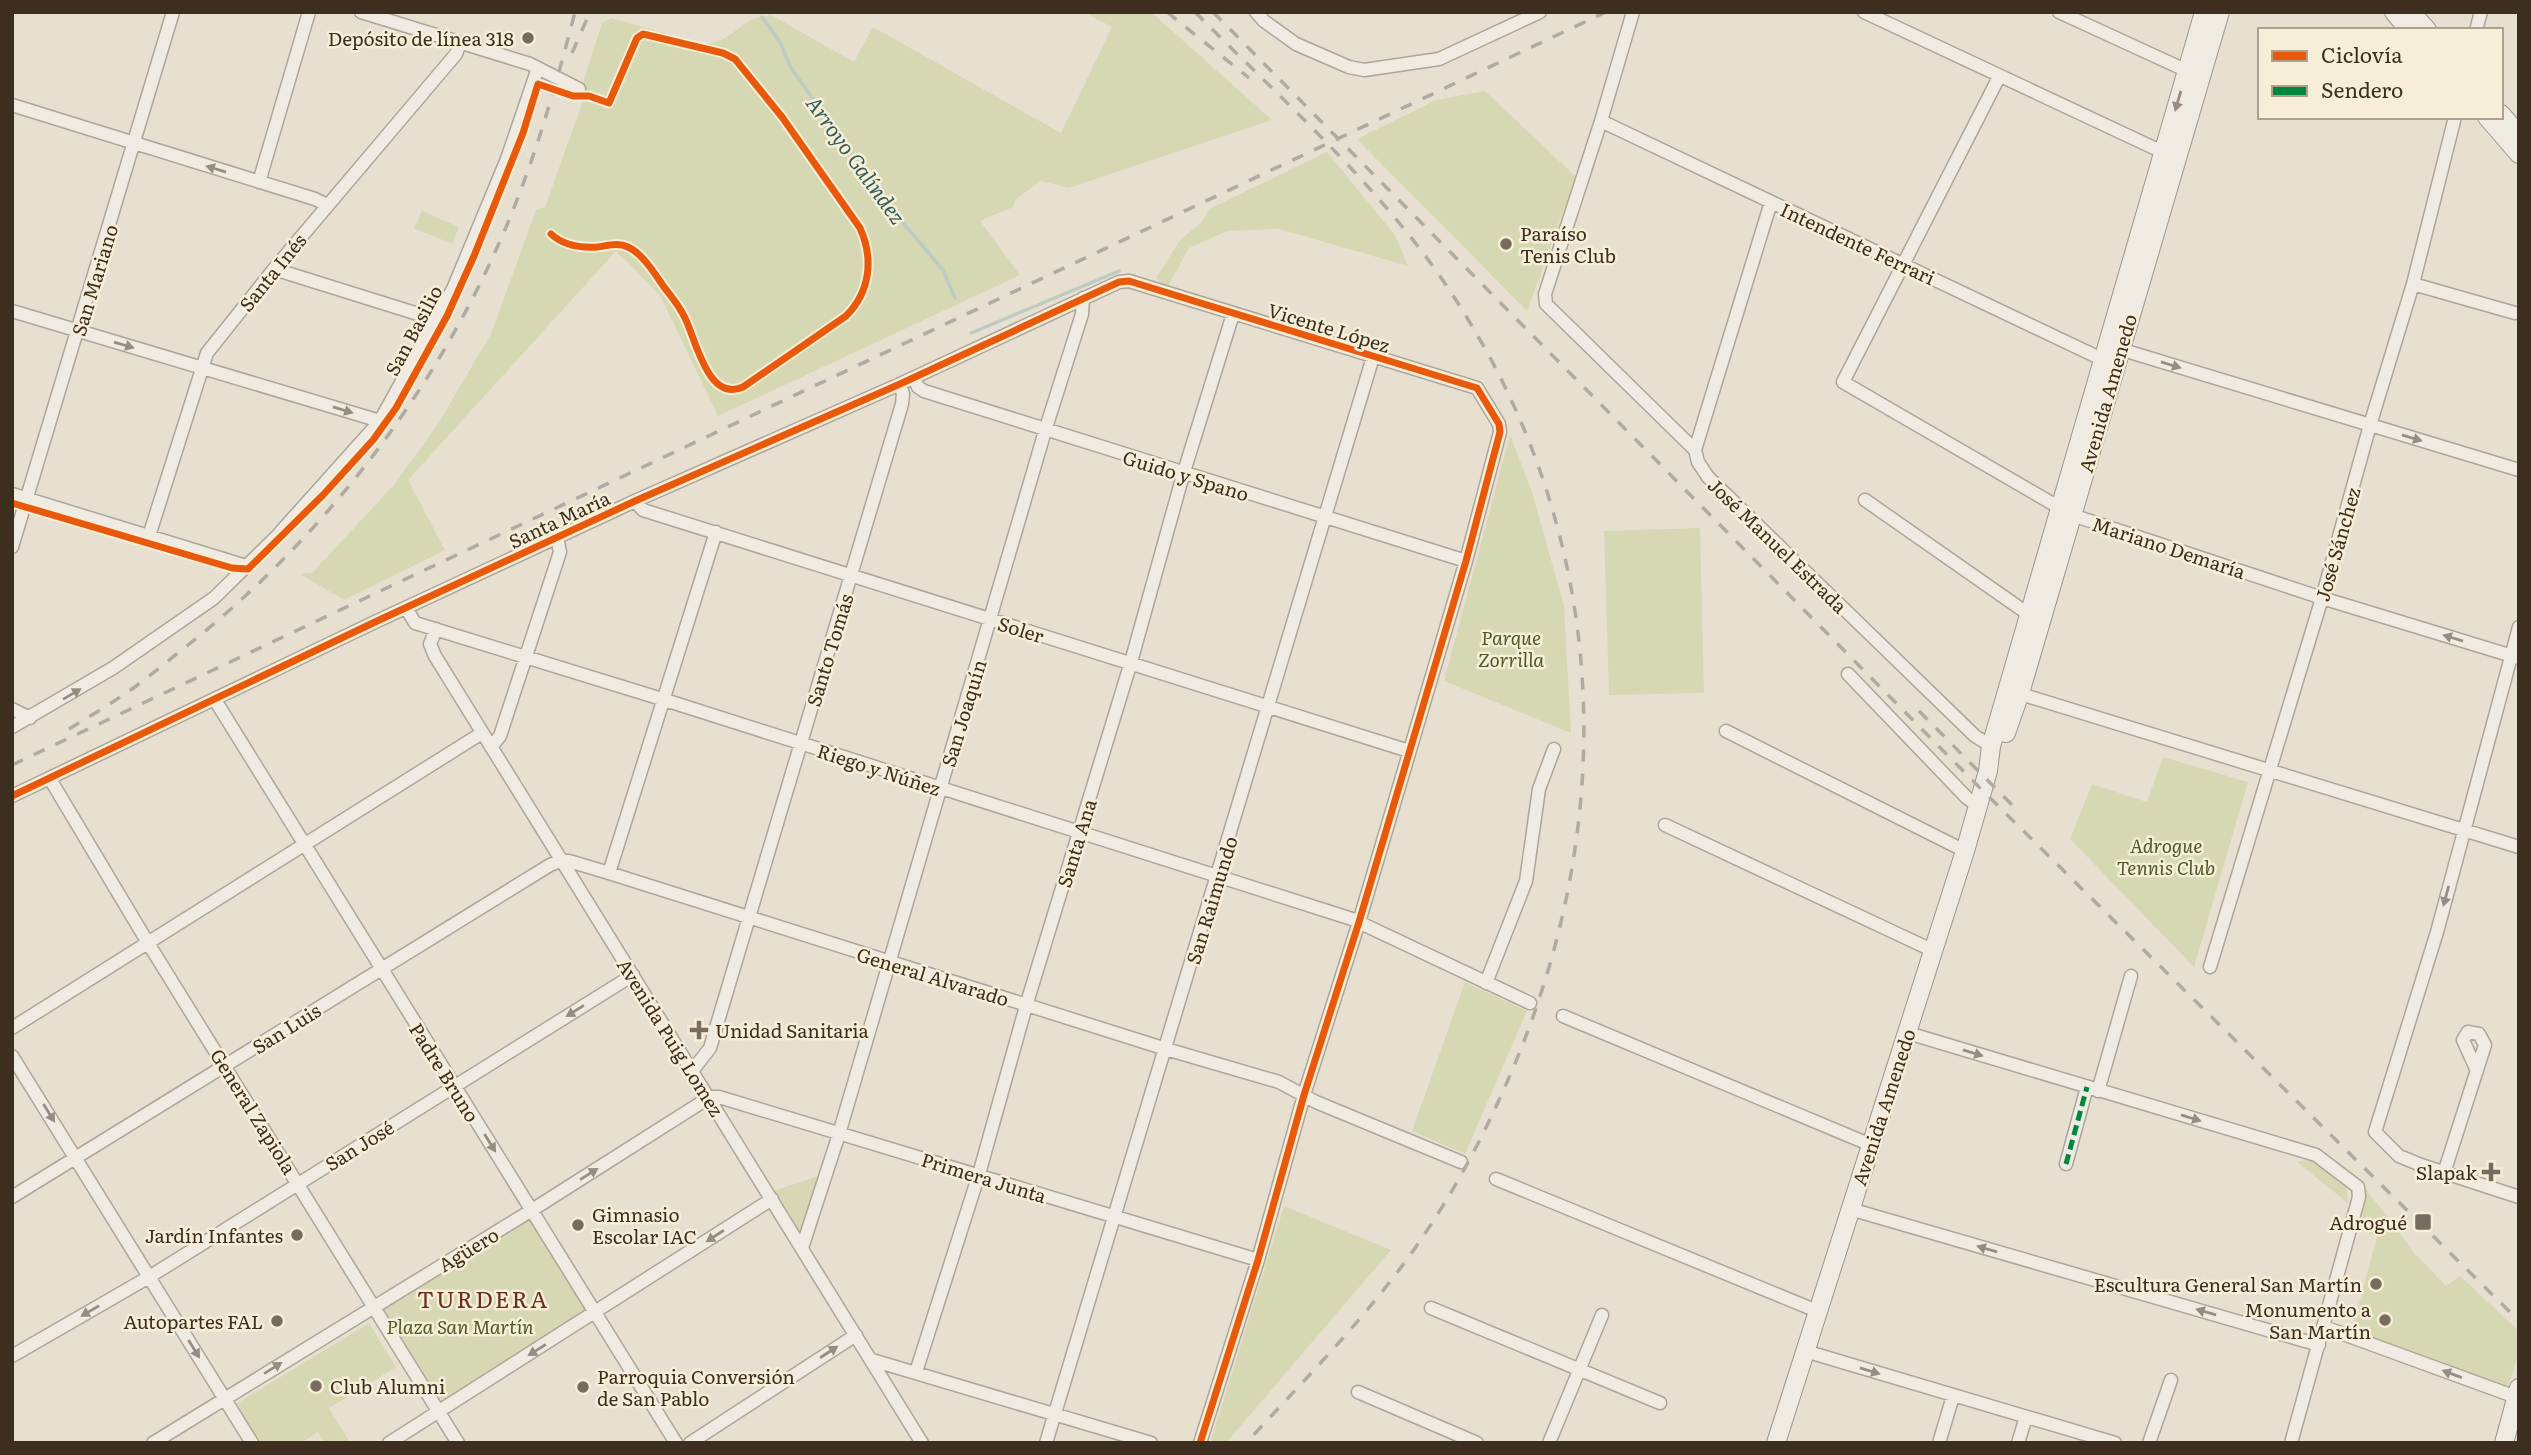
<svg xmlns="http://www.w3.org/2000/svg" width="2531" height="1455" viewBox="0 0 2531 1455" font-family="Literata,serif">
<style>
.green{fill:#d6d7b3}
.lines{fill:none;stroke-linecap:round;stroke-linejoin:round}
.stream{stroke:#bcccc2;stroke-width:3.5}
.street-casing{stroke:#ada599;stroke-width:15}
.secondary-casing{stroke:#9c958a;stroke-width:20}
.street{stroke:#efebe3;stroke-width:12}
.secondary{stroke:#efebe3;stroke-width:18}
.rail{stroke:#afaaa2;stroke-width:3.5;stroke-dasharray:12 12;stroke-linecap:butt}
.quiet{stroke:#00873e;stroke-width:5;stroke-dasharray:10 5;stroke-linecap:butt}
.cycleway-casing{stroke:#f7eed8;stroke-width:11}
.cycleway{stroke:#e8590c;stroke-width:7}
.oneway{fill:#968c82}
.poi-dot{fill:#786c5e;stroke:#f7eed8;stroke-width:2.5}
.labels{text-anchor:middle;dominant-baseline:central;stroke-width:5;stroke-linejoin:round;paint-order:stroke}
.poi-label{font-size:19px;fill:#3d2e20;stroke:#f7eed8;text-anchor:end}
.street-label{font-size:19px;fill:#3d2e20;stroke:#f7eed8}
.park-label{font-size:19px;font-style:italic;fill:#4d5a26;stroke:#f7eed8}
.water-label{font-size:21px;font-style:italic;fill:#2f5d5a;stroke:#f7eed8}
.quarter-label{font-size:23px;letter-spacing:2px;fill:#6b2e1e;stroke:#f7eed8}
</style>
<rect width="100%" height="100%" fill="#e7e0d1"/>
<path class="green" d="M1084 12H1151L1272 120 1069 188 1041 181 1016 199 1013 207 980 221 1020 275 718 416 660 295 616 251 408 480 445 550 344 600 300 574 312 573 393 486 436 427 491 334 536 210 545 207 583 101 581 89 602 23 612 18 700 44C723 44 731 33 748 22 754 17 763 17 771 15L854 62 873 27 1061 133 1112 27Z
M1485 91 1576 177 1527 311 1357 139 1436 100Z
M1327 152 1395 235 1408 266 1279 229 1227 231 1189 248 1167 288 1156 278 1180 240 1202 222 1209 209Z
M422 211 459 227 452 244 414 228Z
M1510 435 1532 492 1564 606 1571 733 1444 681Z
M1700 528 1704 693 1609 695 1604 531Z
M2163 757 2248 782 2194 967 2070 839 2092 784 2147 802Z
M1465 982 1527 1011 1465 1154 1412 1131Z
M2311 1159 2323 1165 2347 1187 2348 1203 2297 1162Z
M821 1175 799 1236 773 1191Z
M2366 1189 2415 1254 2446 1286 2460 1276 2519 1331V1352L2507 1390 2352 1330 2377 1237 2356 1226Z
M1284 1206 1391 1250 1226 1443H1210Z
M532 1210 595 1313 438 1412 374 1305Z
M369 1323 396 1367 329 1408 350 1443H325L318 1432 301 1443H260L236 1404Z"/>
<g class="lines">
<path class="stream" d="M762 17 780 42 791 68 888 205 943 270 955 298
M971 333 1119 271"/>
<defs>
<path id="street" d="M361 12 530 64 579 89
M1256 12 1264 21 1296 44 1349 67 1364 70 1439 59 1540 12
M1633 12 1601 121 1545 294 1546 304 1695 450 1698 462 1708 477 1975 736 1991 746
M1864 12 2169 155
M2059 12 2194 74
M2476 30 2481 12
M1999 77 1843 382 2072 515 2322 598 2519 658
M12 105 315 199 327 205
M1601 121 2108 362
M259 182 309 12
M274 269 418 314
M2413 284 2515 313
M12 311 380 421
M2113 347 2519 470
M914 378 918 387 924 391 1466 561
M1695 450 1771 202
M12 494 246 566
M1865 500 2034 618
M635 501 643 510 1409 751
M149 536 207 353 274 269 456 54 460 43
M12 547 173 12
M406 608 415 623 665 700 1352 919 1530 1003
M2519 627 2437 932 2375 1132 2399 1156 2421 1165 2519 1197
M436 629 430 644 435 656 922 1443
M1848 674 1967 798 1978 806
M2014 692 2519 847
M215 700 676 1443
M12 709 30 718
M12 727 113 668 214 598 277 536 380 421 453 289 507 159 538 68
M1726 731 1965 851
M491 747 500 736 560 552 557 537
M50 779 148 943 458 1443
M12 796 375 622 635 501 900 384 1119 282 1129 281 1477 388 1499 424 1500 432 1466 561 1359 922 1304 1095 1258 1260 1200 1443
M1665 825 1934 951
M609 873 716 532
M2210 967 2322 598 2370 425 2413 284 2455 117
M1486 983 1526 881 1539 789 1554 749
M1563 1016 1871 1145
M12 1028 482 733
M1908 1033 2316 1155 2358 1187 2359 1197 2291 1443
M12 1056 252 1443
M692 1071 710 1048 902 404 903 394 900 384
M2098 1091 2131 976
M2066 1164 2087 1087
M2444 1173 2485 1045 2479 1034 2468 1032 2463 1040 2477 1071
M1496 1179 1817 1311
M12 1197 550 865 560 861H569L609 873 1166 1049 1279 1082 1316 1102 1461 1162
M1850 1209 2319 1345
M802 1248 839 1134 1045 431 1082 314 1083 298
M1431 1308 1660 1403
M2324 1327 2516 1397
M1805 1351 2115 1443
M12 1356 149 1277 633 975
M872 1360 1151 1443
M916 1372 979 1174 1026 1006 1131 662 1183 475 1233 314
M1358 1392 1477 1443
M153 1443 532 1210 710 1097H719L1258 1260
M389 1443 772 1199
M690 1443 856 1335
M1046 1443 1373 357
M1549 1443 1602 1315
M1939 1443 1953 1396
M2018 1443 2026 1417
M2149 1443 2171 1380"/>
<path id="secondary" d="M2394 12 2409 30
M2411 12 2427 30
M2501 114 2519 135
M2487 117 2519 154
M2006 733 2020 693 2220 12
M1776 1443 1965 851 1988 771 1991 746 2003 705 2204 12
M2504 1443 2519 1388"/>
</defs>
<use href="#street" class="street-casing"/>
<use href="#secondary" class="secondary-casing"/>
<use href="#street" class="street"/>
<use href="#secondary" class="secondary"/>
<path class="rail" d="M1167 12 1249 78
M1195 12C1282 100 1379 185 1448 288 1607 525 1623 805 1514 1066 1489 1125 1460 1182 1424 1235 1373 1311 1308 1376 1246 1443
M1213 12 1982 790 2519 1321
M572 53 590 12
M1919 711 2020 813
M69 729C87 718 106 707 123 695 142 683 160 667 178 653 322 541 439 389 509 220 537 152 557 82 575 12
M12 765 1606 12"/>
<path class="quiet" d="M2066 1164 2087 1087"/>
<defs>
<path id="cycleway" d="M12 503 232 568 248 569 323 495 373 440 396 408 447 316 474 256 523 133 538 84 573 96H589L609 103 637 38 643 34 723 53 735 59 782 117 860 228C874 259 870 292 846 316L743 387C708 403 696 340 685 318 680 307 672 297 664 287 655 274 643 254 628 247 618 242 607 246 597 247 581 248 563 245 551 234
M12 796 375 622 635 501 900 384 1119 282 1129 281 1477 388 1499 424 1500 432 1466 561 1359 922 1304 1095 1258 1260 1200 1443"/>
</defs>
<use href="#cycleway" class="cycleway-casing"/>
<use href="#cycleway" class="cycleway"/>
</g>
<defs><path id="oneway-solid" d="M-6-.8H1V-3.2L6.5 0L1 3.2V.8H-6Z" transform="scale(1.75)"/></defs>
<g class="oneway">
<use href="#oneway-solid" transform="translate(2178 101) rotate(106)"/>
<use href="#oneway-solid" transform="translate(216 169) rotate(-163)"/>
<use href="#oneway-solid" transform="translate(124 345) rotate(16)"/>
<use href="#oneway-solid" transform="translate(2171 365) rotate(17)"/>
<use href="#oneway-solid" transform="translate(343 410) rotate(17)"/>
<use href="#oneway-solid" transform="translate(2412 438) rotate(17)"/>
<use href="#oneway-solid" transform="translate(2453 638) rotate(-163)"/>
<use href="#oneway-solid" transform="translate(72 694) rotate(-31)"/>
<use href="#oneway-solid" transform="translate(2446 896) rotate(105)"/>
<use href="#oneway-solid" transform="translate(575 1011) rotate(148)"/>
<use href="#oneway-solid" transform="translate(1973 1053) rotate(17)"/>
<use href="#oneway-solid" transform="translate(49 1113) rotate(58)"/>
<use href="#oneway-solid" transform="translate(2191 1118) rotate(17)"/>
<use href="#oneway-solid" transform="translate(490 1143) rotate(58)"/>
<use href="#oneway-solid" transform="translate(589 1174) rotate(-32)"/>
<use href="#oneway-solid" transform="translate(715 1236) rotate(147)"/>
<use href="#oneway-solid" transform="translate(1987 1249) rotate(-164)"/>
<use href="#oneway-solid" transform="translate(90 1311) rotate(150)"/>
<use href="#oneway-solid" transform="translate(2206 1312) rotate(-164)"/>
<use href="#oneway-solid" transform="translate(194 1349) rotate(58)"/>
<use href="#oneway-solid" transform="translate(537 1350) rotate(148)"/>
<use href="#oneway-solid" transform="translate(829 1352) rotate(-33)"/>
<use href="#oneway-solid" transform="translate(273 1368) rotate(-32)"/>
<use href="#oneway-solid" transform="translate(1870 1371) rotate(17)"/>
<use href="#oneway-solid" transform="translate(2452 1374) rotate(-160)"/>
</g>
<g class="poi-dot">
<circle cx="528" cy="38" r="7"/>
<circle cx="1506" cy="244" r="7"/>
<path d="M695.5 1019.5h7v7h7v7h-7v7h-7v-7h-7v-7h7z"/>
<path d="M2487.5 1161.5h7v7h7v7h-7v7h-7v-7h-7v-7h7z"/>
<rect x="2414" y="1213" width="18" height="18" rx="3.5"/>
<circle cx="578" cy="1225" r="7"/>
<circle cx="297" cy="1235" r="7"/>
<circle cx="2376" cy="1284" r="7"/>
<circle cx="2385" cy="1320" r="7"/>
<circle cx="277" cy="1321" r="7"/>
<circle cx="316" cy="1386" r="7"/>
<circle cx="583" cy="1387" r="7"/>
</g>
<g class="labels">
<g class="poi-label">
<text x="514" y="38">Depósito de línea 318</text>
<text x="1520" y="233" text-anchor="start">Paraíso<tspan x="1520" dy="22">Tenis Club</tspan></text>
<text x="715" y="1030" text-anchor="start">Unidad Sanitaria</text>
<text x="2477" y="1172">Slapak</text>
<text x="592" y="1214" text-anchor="start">Gimnasio<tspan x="592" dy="22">Escolar IAC</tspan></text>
<text x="2407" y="1222">Adrogué</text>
<text x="283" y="1235">Jardín Infantes</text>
<text x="2362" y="1284">Escultura General San Martín</text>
<text x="2371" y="1309">Monumento a<tspan x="2371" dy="22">San Martín</tspan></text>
<text x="263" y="1321">Autopartes FAL</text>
<text x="597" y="1376" text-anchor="start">Parroquia Conversión<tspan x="597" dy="22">de San Pablo</tspan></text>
<text x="330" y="1386" text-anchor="start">Club Alumni</text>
</g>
<g class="street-label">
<text transform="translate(1858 243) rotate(25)">Intendente Ferrari</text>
<text transform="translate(272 272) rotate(-51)">Santa Inés</text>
<text transform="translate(94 280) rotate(-73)">San Mariano</text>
<text transform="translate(1329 327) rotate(17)">Vicente López</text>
<text transform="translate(413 330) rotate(-62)">San Basilio</text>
<text transform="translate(2107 393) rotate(-74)">Avenida Amenedo</text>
<text transform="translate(1186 475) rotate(17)">Guido y Spano</text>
<text transform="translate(559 519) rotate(-25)">Santa María</text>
<text transform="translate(2337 544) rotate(-74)">José Sánchez</text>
<text transform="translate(1778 545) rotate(44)">José Manuel Estrada</text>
<text transform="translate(2169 547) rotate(18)">Mariano Demaría</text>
<text transform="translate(1021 629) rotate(17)">Soler</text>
<text transform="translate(829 650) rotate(-73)">Santo Tomás</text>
<text transform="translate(963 713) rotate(-73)">San Joaquín</text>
<text transform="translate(879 769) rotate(18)">Riego y Núñez</text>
<text transform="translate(1076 843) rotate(-73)">Santa Ana</text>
<text transform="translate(1211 900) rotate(-73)">San Raimundo</text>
<text transform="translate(933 976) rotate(17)">General Alvarado</text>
<text transform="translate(286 1028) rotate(-32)">San Luis</text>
<text transform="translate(671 1037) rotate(58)">Avenida Puig Lomez</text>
<text transform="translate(445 1072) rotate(58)">Padre Bruno</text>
<text transform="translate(1883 1107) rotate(-72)">Avenida Amenedo</text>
<text transform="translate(254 1111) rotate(58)">General Zapiola</text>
<text transform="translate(359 1145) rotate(-32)">San José</text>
<text transform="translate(984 1177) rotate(17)">Primera Junta</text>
<text transform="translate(468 1249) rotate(-31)">Agüero</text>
</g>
<g class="park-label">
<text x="1511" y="637">Parque<tspan x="1511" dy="22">Zorrilla</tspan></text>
<text x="2166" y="845">Adrogue<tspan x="2166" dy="22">Tennis Club</tspan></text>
<text x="460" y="1326">Plaza San Martín</text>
</g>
<g class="water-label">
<text transform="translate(857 159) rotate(54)">Arroyo Galíndez</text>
</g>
<g class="quarter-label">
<text x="483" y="1298">TURDERA</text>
</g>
</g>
<rect width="2531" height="1455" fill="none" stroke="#3d2e20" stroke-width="28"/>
<rect x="2258" y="28" width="245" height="91" fill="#f7eed8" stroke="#ada18e" stroke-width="2"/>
<rect x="2272" y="51" width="35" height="10" fill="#e8590c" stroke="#ada18e" stroke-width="2"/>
<text x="2321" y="63" font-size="21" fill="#3d2e20">Ciclovía</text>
<rect x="2272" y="86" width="35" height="10" fill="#00873e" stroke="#ada18e" stroke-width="2"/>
<text x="2321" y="98" font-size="21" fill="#3d2e20">Sendero</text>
</svg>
